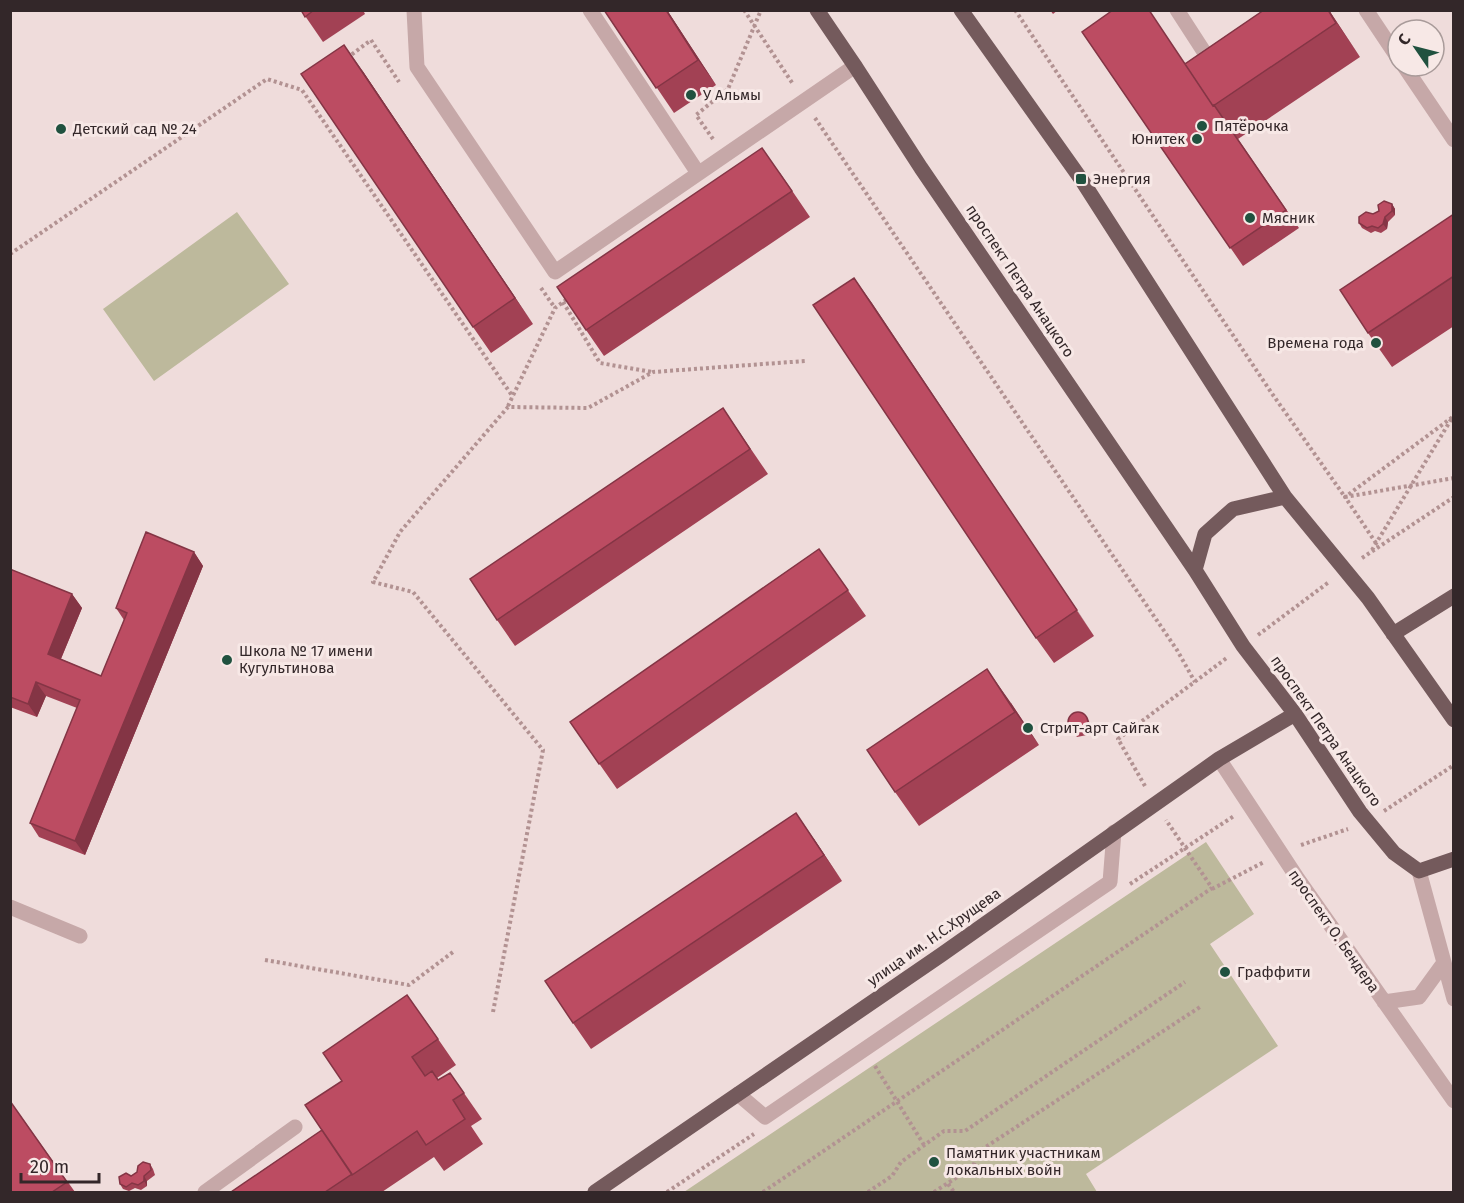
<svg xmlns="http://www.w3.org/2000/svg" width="1464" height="1203" viewBox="0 0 1464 1203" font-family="'Fira Sans',sans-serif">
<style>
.green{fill:#bdb99c}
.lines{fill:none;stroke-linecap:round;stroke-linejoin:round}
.path{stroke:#b29292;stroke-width:4;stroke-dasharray:3 3;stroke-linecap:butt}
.minor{stroke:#c6a8a8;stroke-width:15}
.major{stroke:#745a5c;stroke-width:15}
.wall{fill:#a24154}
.shaded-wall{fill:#843545}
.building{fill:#bc4c62;stroke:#843545;stroke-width:1.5}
.poi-dot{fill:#20513f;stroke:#f7e8e6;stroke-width:2}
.labels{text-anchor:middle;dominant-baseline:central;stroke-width:6;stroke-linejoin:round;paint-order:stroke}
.poi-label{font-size:15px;fill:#332729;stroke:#f7e8e6;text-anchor:start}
.street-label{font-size:15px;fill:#332729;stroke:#f7e8e6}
</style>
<rect width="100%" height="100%" fill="#efdcdb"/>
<path class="green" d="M237 212 289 284 154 381 103 309Z
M1206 842 1254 914 1210 944 1278 1046 1086 1174 1097 1192H684Z"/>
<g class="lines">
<path class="path" d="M744 10 793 84
M1015 10 1273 395 1345 497 1454 478
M347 58 371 40 399 82
M815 118 1177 650 1195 682
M713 139 696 115 728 89 761 10
M10 254 267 79 302 90 513 397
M541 288 555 308
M563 302 600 363 652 372
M508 406 555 308 570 297
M1376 543 1345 497 1454 416
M1372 550 1452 418
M1362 558 1454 497
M1258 635 1329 582
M1145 786 1118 739 1228 657
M1384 811 1454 765
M1301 845 1348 829
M1130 884 1234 816
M1212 889 1264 862
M265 960 409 985 453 952
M493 1012 543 750 413 592 373 582 400 532 508 407 588 408 653 372 805 361
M875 1066 924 1145
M948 1184 954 1192
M667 1192 754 1134
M763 1192 1212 888 1166 820
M868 1192 892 1176 901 1162 944 1131H965L1185 982
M934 1192 973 1167 978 1152 1200 1007"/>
<path class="minor" d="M414 10 417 67 555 272 855 66
M590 10 698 173
M1177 10 1210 61 1216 58
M1366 10 1398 58
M1404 66 1454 140
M1219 759 1298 879 1454 1101
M1419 871 1454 999
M10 907 80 936
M1384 1002 1419 997 1443 964
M738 1094 765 1117 1110 882 1114 832
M205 1192 295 1127"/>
<path class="major" d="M817 10 855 66 921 168 1195 570
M961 10 1081 179 1285 497
M1393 634 1454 596
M1454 720 1368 598 1285 497 1233 509 1205 534 1195 570 1243 646 1295 714 1360 812 1394 853 1419 871 1454 859
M595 1192 941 955 1219 759 1295 714"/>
</g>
<path class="wall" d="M301 10H363L365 14 323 42Z
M604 10H667L716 85 674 113Z
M1050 10H1058L1053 14Z
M1264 10H1329L1360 57 1238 139 1299 228 1243 266 1082 32 1186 63Z
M362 70 533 324 491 353 473 327Z
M780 173 810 217 604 356 586 330Z
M1392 204 1395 209V215L1388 222 1387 229 1381 233 1375 231 1371 233 1362 228 1359 223Z
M1454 214V326L1392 367 1368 333Z
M854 278 1094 636 1054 663 1036 638Z
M723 408 768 474 515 646 497 620Z
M819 549 866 616 617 789 570 722Z
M194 552 203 566 85 855 39 837 30 823 77 708 46 696 37 717 10 707V569L72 594 82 608 61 659 101 676 124 620 116 608Z
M1011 703 1039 745 919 826 895 792Z
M1090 723 1091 730 1087 735 1077 737 1067 724Z
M814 839 842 881 591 1049 573 1023Z
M425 1020 456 1065 437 1078 439 1080 450 1073 482 1119 471 1126 483 1144 444 1171 434 1157 382 1192H231L322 1130 342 1081Z
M10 1101 75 1192H10Z
M150 1164 153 1169 155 1175 147 1181V1186L141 1190 135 1188 129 1191 123 1189 120 1184 131 1176Z"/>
<path class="shaded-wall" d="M666 10H667L716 85 698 60Z
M1328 10H1329L1332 15 1360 57Z
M344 45 362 70 533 324 515 298Z
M1392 204 1395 209V215L1392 211Z
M1385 217 1388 222 1387 229 1383 224Z
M854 278 872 303 1094 636 1077 610Z
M194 552 203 566 85 855 75 841Z
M72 594 82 608 57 668 48 654Z
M987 669 1011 703 1039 745 1015 712Z
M36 682 46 696 37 717 28 704Z
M1087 718 1090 723 1091 730 1087 735 1084 730Z
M796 813 814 839 842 881 824 855Z
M144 1176 147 1181V1186L144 1181Z"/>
<path class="building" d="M301 10H314L305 17Z
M604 10H666L698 60 656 88Z
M1113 10H1149L1213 106 1214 105 1286 210 1230 248 1082 32Z
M1264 10H1328L1336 23 1213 106 1185 64Z
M344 45 515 298 473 327 301 74Z
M762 148 792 191 586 330 557 287Z
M1384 201 1392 204V211L1385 217 1383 224 1378 228 1372 226 1367 228 1359 223V217L1366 212 1373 214 1379 211 1378 205Z
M1454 214V276L1368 333 1340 290Z
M854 278 1077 610 1036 638 813 305Z
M723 408 750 449 497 620 470 579Z
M146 532 194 552 75 841 30 823 80 700 36 682 28 704 10 697V569L72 594 48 654 101 676 127 613 116 608Z
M819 549 848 590 599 764 570 722Z
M987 669 1015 712 895 792 867 750Z
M1068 722a10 10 0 1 1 20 0a10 10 0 1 1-20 0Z
M796 813 824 855 573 1023 545 981Z
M407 995 438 1039 412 1057 425 1076 432 1071 438 1080 450 1073 464 1093 453 1100 465 1119 426 1145 417 1131 352 1175 305 1105 342 1081 323 1053Z
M10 1101 67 1182 52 1192H10Z
M322 1130 352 1174 325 1192H231Z
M143 1162 150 1164 151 1170 144 1176V1181L138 1185 132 1183 126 1187 120 1184 119 1177 126 1173 131 1176 137 1172 138 1166Z"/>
<g class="poi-dot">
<circle cx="691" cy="95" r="6"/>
<circle cx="1202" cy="126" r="6"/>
<circle cx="61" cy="129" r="6"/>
<circle cx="1197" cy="139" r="6"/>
<rect x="1075" y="173" width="12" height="12" rx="3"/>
<circle cx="1250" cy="218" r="6"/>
<circle cx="1376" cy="343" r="6"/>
<circle cx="227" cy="660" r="6"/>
<circle cx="1028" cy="728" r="6"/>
<circle cx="1225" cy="972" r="6"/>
<circle cx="934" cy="1162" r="6"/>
</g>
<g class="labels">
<g class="poi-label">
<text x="703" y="95">У Альмы</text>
<text x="1214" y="126">Пятёрочка</text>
<text x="73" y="129">Детский сад № 24</text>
<text x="1185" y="139" text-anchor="end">Юнитек</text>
<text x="1093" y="179">Энергия</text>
<text x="1262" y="218">Мясник</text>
<text x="1364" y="343" text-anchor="end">Времена года</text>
<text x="239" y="651">Школа № 17 имени<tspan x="239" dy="17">Кугультинова</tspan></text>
<text x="1040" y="728">Стрит-арт Сайгак</text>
<text x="1237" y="972">Граффити</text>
<text x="946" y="1153">Памятник участникам<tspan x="946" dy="17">локальных войн</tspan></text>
</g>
<g class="street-label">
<text transform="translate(1020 281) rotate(56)">проспект Петра Анацкого</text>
<text transform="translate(1326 731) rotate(55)">проспект Петра Анацкого</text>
<text transform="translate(1334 931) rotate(55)">проспект О. Бендера</text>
<text transform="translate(934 937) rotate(-35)">улица им. Н.С.Хрущева</text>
</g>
</g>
<rect width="1464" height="1203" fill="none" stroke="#332729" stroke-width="24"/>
<g transform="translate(1416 48) rotate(305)"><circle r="28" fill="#f7e8e6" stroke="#a99b9a" stroke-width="1.5"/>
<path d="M0-4.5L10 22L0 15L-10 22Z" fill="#20513f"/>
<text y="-9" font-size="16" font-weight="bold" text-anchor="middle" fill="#332729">С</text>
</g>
<path d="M21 1173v9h78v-9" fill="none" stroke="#332729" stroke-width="3"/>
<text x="30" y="1173" font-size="18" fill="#332729" stroke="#f7e8e6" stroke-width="4.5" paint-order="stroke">20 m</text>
</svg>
